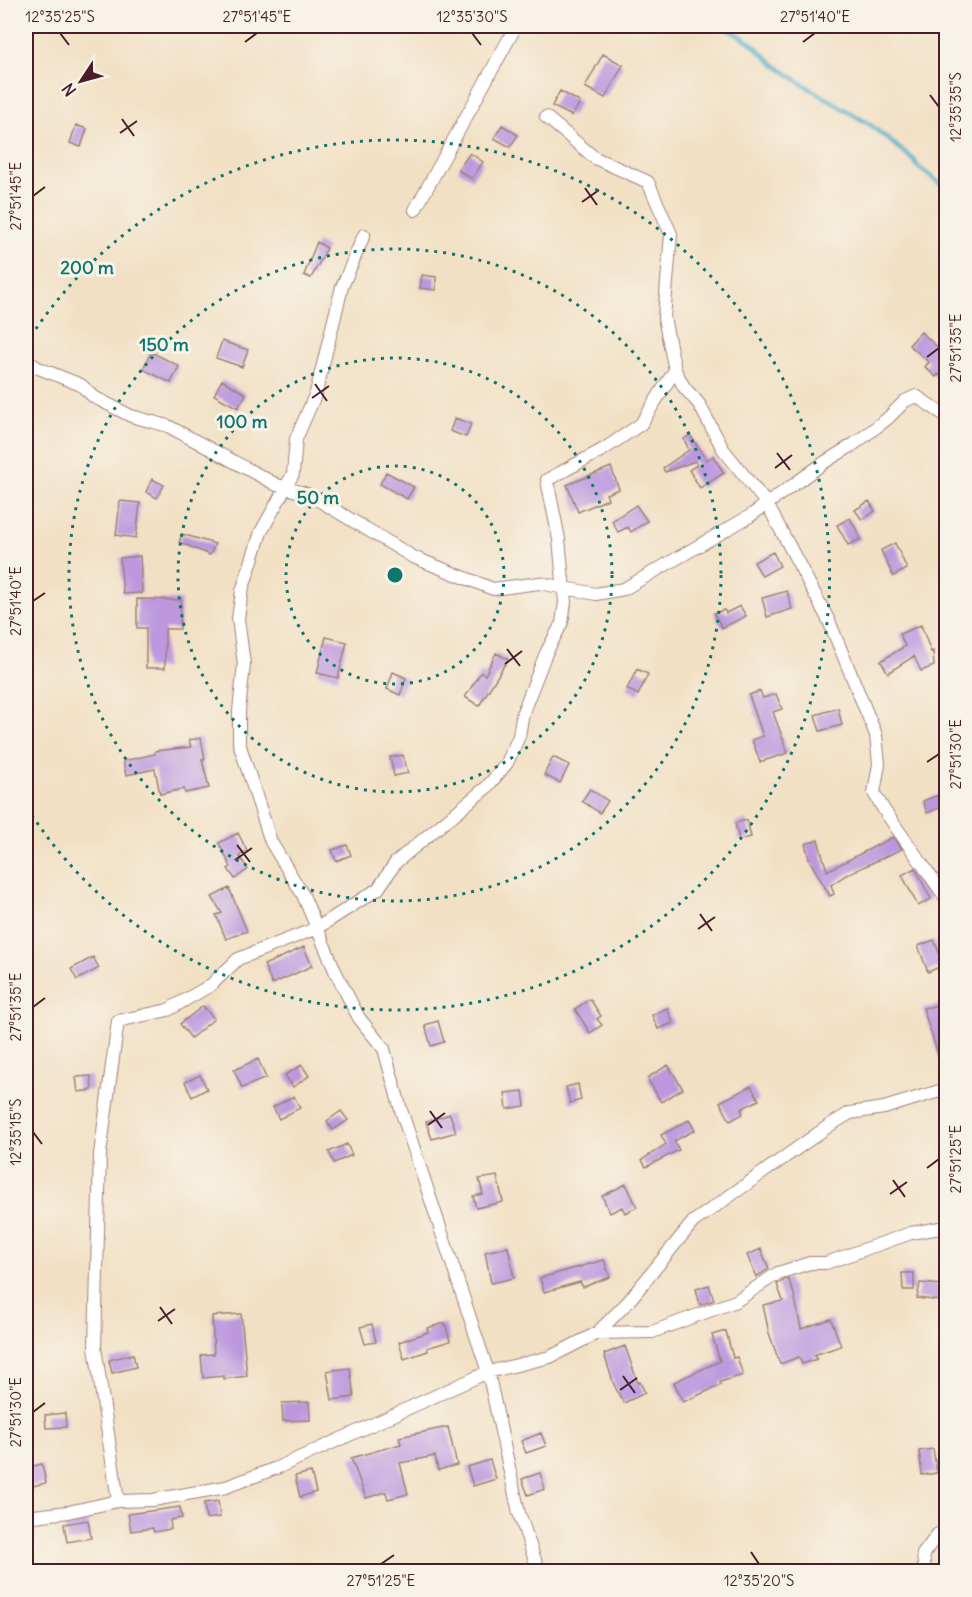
<svg xmlns="http://www.w3.org/2000/svg" width="972" height="1597" viewBox="0 0 972 1597" font-family="Delius,sans-serif">
<style>
.lines{fill:none;stroke-linecap:round;stroke-linejoin:round}
.stream{stroke:#48abc8;stroke-width:4.5}
.building{fill:#bc97de}
.street-casing{stroke:#9e8078;stroke-width:14}
.street{stroke:#fff;stroke-width:12}
.ticks{fill:none;stroke:#4a1f2b;stroke-width:2}
.ring{fill:none;stroke:#0f766e;stroke-width:3;stroke-dasharray:3 6}
.centre{fill:#0f766e;stroke:#f7f3e8;stroke-width:3}
.ring-label{font-size:18px;text-anchor:middle;font-weight:bold;fill:#0f766e;stroke:#f7f3e8;stroke-width:6;stroke-linejoin:round;paint-order:stroke}
.neatline{fill:none;stroke:#4a1f2b;stroke-width:2}
.ticks-label{font-size:15px;text-anchor:middle;fill:#4a1f2b}
</style>
<rect width="100%" height="100%" fill="#f7f3e8"/>
<filter id="ink" filterUnits="userSpaceOnUse"><feTurbulence type="fractalNoise" baseFrequency=".0167" numOctaves="2"/><feDisplacementMap in="SourceGraphic" scale="12" xChannelSelector="R" yChannelSelector="G"/><feConvolveMatrix kernelMatrix="1 2 1 2 8 2 1 2 1" color-interpolation-filters="sRGB"/></filter>
<filter id="wash" filterUnits="userSpaceOnUse"><feTurbulence type="fractalNoise" baseFrequency=".008" numOctaves="4" result="noise"/><feDisplacementMap in="SourceGraphic" scale="24" xChannelSelector="R" yChannelSelector="G"/><feGaussianBlur stdDeviation="1.35" result="paint"/><feColorMatrix in="noise" values="0 0 0 0 0 0 0 0 0 0 0 0 0 0 0 0 0 1.4 0 .05"/><feComposite in="paint" operator="in"/></filter>
<g filter="url(#wash)">
<rect width="100%" height="100%" fill="#f2e0c4"/>
<g class="lines">
<path class="stream" d="M723 26 750 42 775 65 804 85 869 124 914 160 918 167 946 188"/>
</g>
<g id="blocks">
<path class="building" d="M603 54 623 65 605 98 585 87Z
M560 91 580 102 572 116 552 106Z
M76 125 87 129 81 147 70 143Z
M502 125 518 135 510 147 494 138Z
M470 153 483 162 472 179 458 170Z
M317 242 327 248 311 278 304 275Z
M422 275 436 277V290L420 288Z
M921 332 946 355V381L938 374 936 377 925 367 929 362 909 345Z
M222 341 248 350 242 367 216 358Z
M151 352 179 366 171 383 143 369Z
M222 380 246 394 238 408 214 395Z
M455 418 471 424 466 437 450 431Z
M690 435 707 460 713 456 724 473 700 488 689 470 697 465 695 461 665 472 663 468 689 450 684 439Z
M611 467 619 489 606 494 608 499 578 512 567 485Z
M386 472 414 487 407 499 380 484Z
M152 479 164 485 157 498 146 492Z
M120 501 140 503 136 538 116 535Z
M869 501 875 511 862 520 855 510Z
M636 505 647 521 631 532 628 527 618 532 612 521Z
M850 518 861 539 848 545 837 525Z
M182 534 215 544 210 555 179 542Z
M895 543 907 569 893 576 881 550Z
M773 552 780 566 762 576 754 562Z
M140 556 142 593 123 594 120 558Z
M787 591 792 609 767 617 762 598Z
M137 599 181 600 180 629H165V668H146V628H137Z
M740 606 746 616 722 628 714 613 724 610 726 613Z
M921 625 931 652 933 651 934 666 921 671 914 656 888 673 881 661 905 646 900 634Z
M326 637 347 642 338 678 317 673Z
M496 653 508 659 479 706 465 697 481 672 485 675Z
M637 669 648 674 638 695 627 689Z
M393 672 406 678 400 695 387 689Z
M760 691 763 698 776 694 782 709 773 712 788 753 760 762 752 740 763 736 749 695Z
M838 708 842 725 820 731 815 715Z
M201 738 205 759H202L209 788 185 793 184 789 160 794 155 769 126 775 123 761 155 754V751L191 747 189 740Z
M403 755 408 773 394 776 390 757Z
M553 757 569 765 560 783 544 775Z
M590 789 608 801 600 813 582 801Z
M946 792V805L927 813 923 801Z
M747 820 751 837 739 840 735 823Z
M238 833 247 851 239 856 248 869 235 879 228 869 231 867 219 843Z
M893 837 902 849 846 875 831 885 834 894 830 896 810 861 805 844 818 840 827 871Z
M347 845 351 855 336 861 332 850Z
M915 868 931 899 918 906 902 875Z
M229 888 247 931 226 939 216 915 222 913 212 897Z
M934 940 944 965 928 972 918 946Z
M304 947 312 966 272 984 264 965Z
M93 957 99 968 77 980 71 969Z
M590 999 601 1016 597 1019 602 1025 590 1033 575 1009Z
M940 1005 943 1021 946 1020V1073H944L923 1008Z
M203 1006 214 1019 191 1038 180 1024Z
M667 1008 673 1023 658 1029 652 1015Z
M438 1021 444 1042 431 1046 425 1025Z
M258 1059 266 1078 242 1088 234 1070Z
M302 1065 309 1076 293 1087 285 1075Z
M668 1065 683 1089 661 1102 647 1078Z
M200 1075 207 1089 192 1097 185 1082Z
M91 1076 92 1090 78 1092 76 1077Z
M578 1084 581 1100 570 1103 566 1087Z
M751 1086 759 1100 741 1109 743 1114 730 1121 720 1102Z
M523 1091 525 1106 507 1109 505 1093Z
M294 1096 300 1108 279 1119 273 1107Z
M341 1111 348 1120 333 1130 327 1121Z
M450 1114 456 1132 432 1139 426 1122Z
M689 1120 695 1130 674 1141 679 1150 646 1167 642 1160 666 1144 661 1135Z
M347 1144 352 1155 334 1163 329 1152Z
M497 1176 503 1202 476 1208 473 1196 483 1194 479 1179Z
M626 1184 637 1207 625 1213 622 1207 610 1213 602 1196Z
M508 1247 514 1278 491 1283 485 1252Z
M761 1249 769 1269 756 1277 747 1255Z
M604 1260 610 1277 583 1287 580 1282 544 1292 540 1278Z
M902 1273H914V1290H903Z
M788 1278 794 1294 801 1329 831 1319 841 1346 814 1355 817 1359 802 1364 799 1357 780 1364 769 1333 763 1305 783 1301 777 1284Z
M920 1283 942 1285 941 1301 917 1298Z
M709 1285 714 1300 700 1305 696 1289Z
M241 1314 247 1376 224 1379V1376L203 1378 201 1355 214 1354 212 1316Z
M445 1323 450 1341 427 1348 428 1351 404 1359 399 1342 428 1332 427 1328Z
M372 1324 376 1342 365 1344 360 1327Z
M726 1331 733 1358 737 1357 743 1375 720 1382 721 1385 683 1402 674 1382 720 1361 712 1335Z
M625 1346 638 1383 640 1382 645 1393 624 1403 614 1385 604 1354Z
M133 1354 136 1367 112 1373 109 1360Z
M350 1368 354 1397 332 1400 327 1371Z
M309 1402 310 1420 283 1421 282 1403Z
M65 1413 66 1427 46 1428 45 1415Z
M448 1427 457 1465 438 1470 435 1456 400 1463 408 1494 388 1499 386 1492 366 1498 351 1458 401 1444 399 1437Z
M541 1433 546 1446 526 1453 521 1441Z
M933 1449 937 1473 922 1475 919 1451Z
M490 1460 496 1479 473 1486 467 1467Z
M42 1464 46 1483 32 1486 28 1467Z
M311 1472 316 1492 300 1497 295 1476Z
M540 1473 545 1489 528 1495 522 1479Z
M218 1501 220 1517 206 1519 204 1503Z
M180 1507 182 1518 170 1520 171 1529 154 1532 153 1528 131 1531 128 1514Z
M88 1520 91 1538 67 1542 64 1524Z"/>
</g>
</g>
<g filter="url(#ink)">
<use href="#blocks" fill-opacity="0" stroke="#9e8078" stroke-width="1.5"/>
<g class="lines">
<defs>
<path id="street" d="M415 210 516 26
M364 235 342 287 316 393 296 439 293 474 261 532 242 591 238 619 244 664 239 711V743L271 842 303 895 336 973 359 1018 384 1049 401 1110 488 1372 519 1513 536 1563V1572
M26 359 36 367 81 385 94 397 131 416 168 426 277 485 310 495 413 557 493 589 539 583 596 594 624 589 750 516 825 462 854 444 887 419 905 401 916 396 946 416
M675 370 684 387 699 404 723 449 767 504 829 621 876 735 879 764 874 793 884 810 946 898
M597 1333 652 1332 736 1301 778 1273 810 1263H826L911 1233 946 1227
M118 1501 95 1347 100 1154 118 1021 168 1010 211 985 238 959 317 928 378 889 396 862 487 787 507 763 519 736 523 712 546 653 562 623 565 602 559 539 547 480 604 449 641 424 675 370 664 318 671 234 648 182 595 158 546 117
M26 1517 68 1512 118 1501 153 1500 226 1487 279 1467 488 1372 550 1357 597 1333 628 1302 693 1222 830 1125 850 1113 884 1108 946 1089
M925 1572 923 1554 938 1534 946 1532"/>
</defs>
<use href="#street" class="street-casing"/>
<use href="#street" class="street"/>
</g>
</g>
<path class="ticks" d="M60 33 69 45M472 33 481 45M245 42 257 33M803 42 815 33M930 95 939 107M122 119 134 136M120 133 137 121M585 188 597 205M33 196 45 187M582 202 599 190M927 357 939 348M315 384 327 401M312 398 329 386M777 453 790 470M775 468 792 455M33 601 45 593M507 649 520 666M505 664 522 651M927 762 939 754M237 845 250 862M235 860 252 848M700 914 712 931M698 929 715 917M33 1007 45 998M430 1111 442 1128M428 1125 445 1113M33 1132 42 1144M927 1168 939 1159M893 1180 905 1197M890 1194 907 1182M160 1307 172 1324M158 1321 175 1309M623 1376 635 1393M620 1390 637 1378M33 1412 45 1403M751 1552 759 1564M381 1564 394 1555"/>
<g class="ring">
<circle cx="395" cy="575" r="109"/>
<circle cx="395" cy="575" r="217"/>
<circle cx="395" cy="575" r="326"/>
<path d="M26 344A435 435 0 1 1 26 806"/>
</g>
<circle cx="395" cy="575" r="9" class="centre"/>
<g class="ring-label">
<text x="87" y="274">200 m</text>
<text x="164" y="351">150 m</text>
<text x="242" y="428">100 m</text>
<text x="318" y="504">50 m</text>
</g>
<rect width="972" height="1597" fill="none" stroke="#f7f3e8" stroke-width="66"/>
<g transform="translate(81 81) rotate(234)" stroke="#f7f3e8" stroke-width="4.5" paint-order="stroke">
<path d="M0-4.5L10 22L0 15L-10 22Z" fill="#4a1f2b"/>
<text y="-9" font-size="16" font-weight="bold" text-anchor="middle" fill="#4a1f2b">N</text>
</g>
<rect x="33" y="33" width="906" height="1531" class="neatline"/>
<g class="ticks-label">
<text x="60" y="22">12°35'25"S</text>
<text x="257" y="22">27°51'45"E</text>
<text x="472" y="22">12°35'30"S</text>
<text x="815" y="22">27°51'40"E</text>
<text transform="translate(956 107) rotate(-90)" y="5">12°35'35"S</text>
<text transform="translate(16 196) rotate(-90)" y="5">27°51'45"E</text>
<text transform="translate(956 348) rotate(-90)" y="5">27°51'35"E</text>
<text transform="translate(16 601) rotate(-90)" y="5">27°51'40"E</text>
<text transform="translate(956 754) rotate(-90)" y="5">27°51'30"E</text>
<text transform="translate(16 1007) rotate(-90)" y="5">27°51'35"E</text>
<text transform="translate(16 1132) rotate(-90)" y="5">12°35'15"S</text>
<text transform="translate(956 1159) rotate(-90)" y="5">27°51'25"E</text>
<text transform="translate(16 1412) rotate(-90)" y="5">27°51'30"E</text>
<text x="381" y="1586">27°51'25"E</text>
<text x="759" y="1586">12°35'20"S</text>
</g>
</svg>
